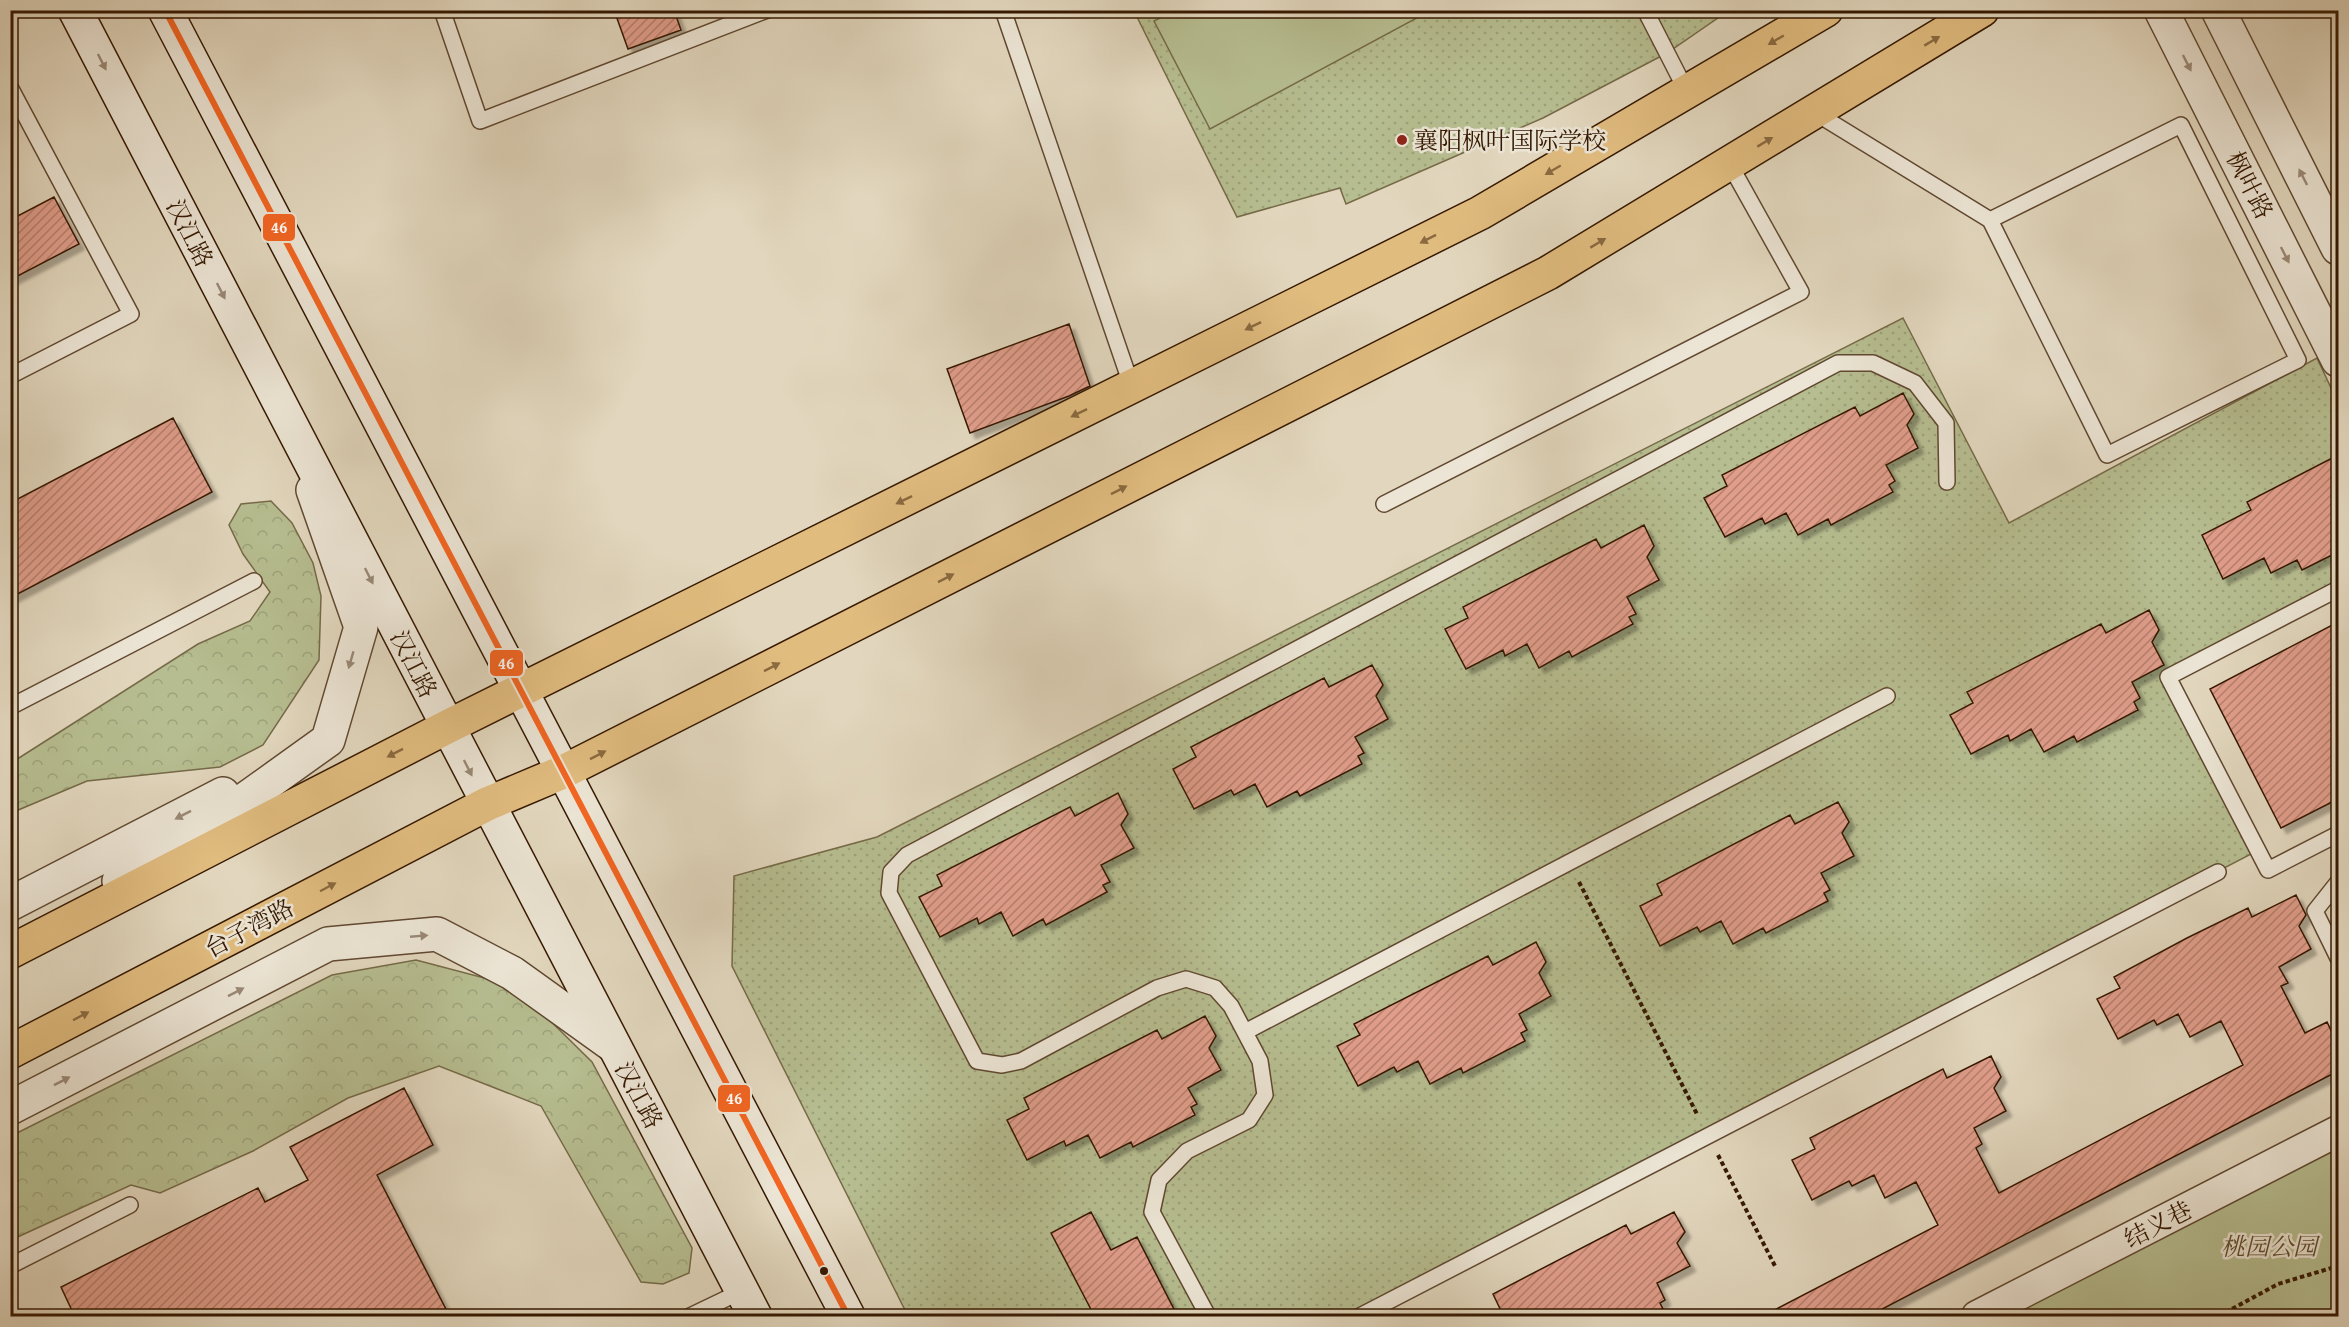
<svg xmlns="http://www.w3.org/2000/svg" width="2349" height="1327" viewBox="0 0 2349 1327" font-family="'Gentium Book Plus','Noto Serif SC',serif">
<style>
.grass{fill:url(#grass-dots);stroke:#766a48;stroke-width:1.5}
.forest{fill:url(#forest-crowns);stroke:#766a48;stroke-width:1.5}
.green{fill:#b6bd90;stroke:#766a48;stroke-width:1.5}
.building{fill:url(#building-hatch);stroke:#351801;stroke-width:1.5;filter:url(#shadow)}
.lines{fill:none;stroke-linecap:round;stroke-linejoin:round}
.service-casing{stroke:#604830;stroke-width:18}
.minor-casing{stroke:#604830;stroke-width:33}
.tertiary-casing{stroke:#604830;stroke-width:36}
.secondary-casing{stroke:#351801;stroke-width:36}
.primary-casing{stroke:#351801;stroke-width:36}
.path{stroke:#351801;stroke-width:4;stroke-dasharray:4.5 3;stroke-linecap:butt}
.service{stroke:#ece5d5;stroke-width:15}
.minor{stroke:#ece5d5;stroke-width:30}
.tertiary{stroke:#ece5d5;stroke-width:33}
.secondary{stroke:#ece5d5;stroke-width:33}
.primary{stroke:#e1bc7f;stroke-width:33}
.bus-1-casing{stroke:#ece5d5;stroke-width:10}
.bus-1{stroke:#f26522;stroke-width:6}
.oneway{fill:#8b6a40}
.oneway2{fill:#9a8976}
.poi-dot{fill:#8f2418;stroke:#ece5d5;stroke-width:2}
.bus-dot{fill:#351801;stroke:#ece5d5;stroke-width:2}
.labels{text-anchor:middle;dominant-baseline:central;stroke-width:5;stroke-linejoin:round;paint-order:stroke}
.poi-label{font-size:24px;fill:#351801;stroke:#ece5d5;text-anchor:start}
.street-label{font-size:24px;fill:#351801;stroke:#ece5d5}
.park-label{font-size:24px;font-style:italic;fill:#5c4a2c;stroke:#ece5d5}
.line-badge{stroke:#ece5d5;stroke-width:2}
.badge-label{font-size:16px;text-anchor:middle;font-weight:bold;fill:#fff}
</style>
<defs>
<pattern id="grass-dots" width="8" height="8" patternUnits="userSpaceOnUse" patternTransform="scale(1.5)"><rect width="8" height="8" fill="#b6bd90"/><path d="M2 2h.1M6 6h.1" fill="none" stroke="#9da27a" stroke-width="1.8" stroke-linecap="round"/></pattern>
<pattern id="forest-crowns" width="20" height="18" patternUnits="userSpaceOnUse" patternTransform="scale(1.5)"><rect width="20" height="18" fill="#b6bd90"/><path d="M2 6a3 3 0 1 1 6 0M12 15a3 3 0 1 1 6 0" fill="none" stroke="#9da27a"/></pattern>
<pattern id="building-hatch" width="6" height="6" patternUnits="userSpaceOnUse" patternTransform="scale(1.5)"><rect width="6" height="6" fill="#e09d8a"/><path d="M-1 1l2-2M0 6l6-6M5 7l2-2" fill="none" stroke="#b67f6e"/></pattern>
<filter id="shadow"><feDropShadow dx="5.5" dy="5.5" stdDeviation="1.5" flood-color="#0004"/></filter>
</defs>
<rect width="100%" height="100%" fill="#e2d7be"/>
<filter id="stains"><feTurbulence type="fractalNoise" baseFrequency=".00333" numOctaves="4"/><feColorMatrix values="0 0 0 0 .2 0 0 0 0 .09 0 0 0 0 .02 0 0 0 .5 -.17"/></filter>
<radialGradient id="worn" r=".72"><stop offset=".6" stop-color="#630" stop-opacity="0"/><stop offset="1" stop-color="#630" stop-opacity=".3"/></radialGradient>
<path class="grass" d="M1134 11H1728L1667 53 1543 118 1346 204 1340 188 1237 217Z
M1903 318 2009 523 2317 358 2338 403V589L2168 677 2257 851 1360 1316H908L732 966 734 876 877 837Z"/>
<path class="forest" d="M271 501 292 523 313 563 321 596 319 660 263 745 220 767 87 781 11 813V763L198 644 250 621 270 592 243 554 229 525 241 504Z
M416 960 515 986 592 1062 692 1248 689 1273 663 1284 641 1282 541 1106 439 1066 348 1098 253 1151 160 1193 131 1185 11 1240V1136L332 975Z"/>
<path class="green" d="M1173 11 1427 10 1428 12 1210 129 1154 21Z
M2338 1131V1316H1977Z"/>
<path class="building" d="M614 10H674L681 30 628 49Z
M54 197 79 244 10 280V220Z
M1069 324 1090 386 1069 396 970 433 947 369Z
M1903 393 1914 414 1907 425 1918 448 1886 465 1895 481 1889 485 1893 492 1831 525 1828 519 1798 535 1786 513 1765 524 1762 518 1725 537 1704 498 1727 486 1722 475 1855 407 1860 416Z
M173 418 212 492 10 598V503Z
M2338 455V552L2302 570 2297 560 2271 573 2264 558 2223 579 2202 535 2251 510 2247 502Z
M1644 525 1654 546 1647 557 1659 580 1627 597 1636 614 1629 617 1633 624 1572 657 1569 651 1539 668 1527 644 1505 656 1503 650 1466 669 1445 629 1468 618 1463 607 1596 539 1601 548Z
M2149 610 2159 630 2152 642 2164 665 2132 682 2140 698 2134 702 2138 710 2077 742 2074 736 2044 752 2031 729 2010 741 2008 735 1971 754 1950 715 1973 703 1967 692 2101 624 2106 633Z
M2338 622V799L2281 828 2210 689Z
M1372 665 1383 685 1376 696 1388 719 1355 737 1364 753 1358 756 1362 764 1300 796 1297 791 1267 807 1255 784 1234 795 1231 790 1194 809 1173 769 1196 757 1191 747 1324 678 1329 687Z
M1118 793 1128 814 1121 825 1134 848 1101 865 1110 882 1103 885 1107 892 1046 925 1043 919 1013 936 1001 912 979 924 977 918 940 937 919 897 942 886 937 875 1070 807 1075 816Z
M1838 802 1849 822 1842 833 1854 856 1821 873 1830 890 1824 893 1828 901 1766 933 1763 928 1733 944 1721 921 1700 932 1697 927 1660 946 1640 906 1662 895 1657 884 1790 815 1795 824Z
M2296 895 2306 915 2299 926 2311 949 2279 967 2288 983 2281 986 2305 1033 2327 1022 2338 1045V1071L1867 1317H1761L1938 1225 1916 1182 1885 1198 1874 1175 1852 1186 1849 1181 1812 1200 1792 1160 1815 1149 1810 1138 1943 1069 1947 1078 1991 1056 2001 1077 1994 1088 2006 1111 1974 1128 1982 1144 1976 1148 1999 1193 2243 1065 2221 1021 2190 1037 2178 1014 2157 1025 2154 1020 2118 1039 2097 999 2120 988 2114 977 2187 938 2248 908 2252 917Z
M1536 942 1546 962 1539 973 1551 996 1519 1014 1527 1030 1521 1033 1525 1041 1463 1073 1461 1068 1430 1084 1418 1061 1397 1072 1394 1067 1358 1086 1337 1046 1360 1035 1354 1024 1488 956 1493 965Z
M1205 1016 1216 1036 1209 1048 1221 1070 1188 1088 1197 1104 1191 1107 1195 1115 1133 1147 1131 1142 1100 1158 1088 1135 1066 1146 1064 1141 1027 1160 1007 1120 1029 1109 1024 1098 1157 1030 1162 1039Z
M404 1088 433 1145 377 1175 450 1317H75L61 1287 258 1188 265 1202 308 1180 290 1147Z
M1091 1212 1111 1250 1137 1237 1178 1317H1095L1051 1233Z
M1674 1212 1685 1232 1677 1243 1690 1266 1657 1283 1665 1300 1660 1303 1667 1317H1504L1493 1294 1626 1225 1631 1234Z"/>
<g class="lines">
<defs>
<path id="service" d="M442 10 480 121 767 10
M1003 10 1132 387
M1645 10 1687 92
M10 87 131 314 10 376
M1814 112 1990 220 2107 455 2298 360 2181 125 1990 220
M1384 504 1801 292 1729 163
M2338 589 2168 677 2268 870 2338 834
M10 707 254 581
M2338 882 2315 911 2338 958
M1245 1032 1887 696
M10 1266 130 1205
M690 1316 742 1291
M1208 1316 1152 1212 1159 1180 1187 1151 1249 1120 1265 1095 1260 1061 1231 1006 1215 988 1186 979 1157 988 1021 1061 1002 1065 977 1061 889 893 891 872 907 855 1838 363H1873L1915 383 1946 423 1947 482
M1360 1316 2218 872"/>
<path id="minor" d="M1977 1316 2338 1131"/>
<path id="tertiary" d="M2161 10 2338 360
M2218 10 2338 248
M119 881 208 826 328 740 361 627 313 490
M10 904 223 794
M10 1108 328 944 437 934 512 973 614 1046"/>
<path id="secondary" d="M75 10 755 1316
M165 10 848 1316"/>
<path id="primary" d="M10 952 447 727 1480 213 1826 10
M10 1052 487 804 563 772 1548 273 1982 10"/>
</defs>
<use href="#service" class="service-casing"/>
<use href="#minor" class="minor-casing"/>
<use href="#tertiary" class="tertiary-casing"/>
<use href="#secondary" class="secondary-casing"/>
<use href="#primary" class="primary-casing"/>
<path class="path" d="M1579 882 1698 1116
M1718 1155 1775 1266
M2219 1316 2278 1284 2338 1266"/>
<use href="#service" class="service"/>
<use href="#minor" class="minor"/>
<use href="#tertiary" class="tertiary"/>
<use href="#secondary" class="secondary"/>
<use href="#primary" class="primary"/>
<defs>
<path id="bus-1" d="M165 10 848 1316"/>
</defs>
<use href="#bus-1" class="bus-1-casing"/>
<use href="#bus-1" class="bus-1"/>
</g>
<defs><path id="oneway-solid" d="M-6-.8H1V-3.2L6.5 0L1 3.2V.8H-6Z" transform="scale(1.5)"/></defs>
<g class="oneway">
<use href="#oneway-solid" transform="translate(1776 40) rotate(150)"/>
<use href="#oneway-solid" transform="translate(1932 41) rotate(-31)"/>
<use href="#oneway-solid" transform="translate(1765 142) rotate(-31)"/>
<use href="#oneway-solid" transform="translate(1553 170) rotate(150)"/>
<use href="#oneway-solid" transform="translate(1428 239) rotate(153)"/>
<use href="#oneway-solid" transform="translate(1598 243) rotate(-31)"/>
<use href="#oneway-solid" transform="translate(1253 326) rotate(154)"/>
<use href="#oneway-solid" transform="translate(1079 413) rotate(154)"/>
<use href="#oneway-solid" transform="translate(1119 490) rotate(-27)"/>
<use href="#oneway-solid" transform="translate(904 500) rotate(154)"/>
<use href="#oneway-solid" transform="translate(946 578) rotate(-27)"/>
<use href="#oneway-solid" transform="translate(772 667) rotate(-27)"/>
<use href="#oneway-solid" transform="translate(395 753) rotate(153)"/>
<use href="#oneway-solid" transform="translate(598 755) rotate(-27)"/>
<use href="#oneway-solid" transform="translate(328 887) rotate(-28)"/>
<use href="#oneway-solid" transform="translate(81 1016) rotate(-28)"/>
</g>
<g class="oneway2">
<use href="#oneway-solid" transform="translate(102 62) rotate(63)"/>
<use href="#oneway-solid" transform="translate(2187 63) rotate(63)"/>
<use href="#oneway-solid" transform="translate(2303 177) rotate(-117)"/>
<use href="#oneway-solid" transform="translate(2285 255) rotate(63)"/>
<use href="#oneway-solid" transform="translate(221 291) rotate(63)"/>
<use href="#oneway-solid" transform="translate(369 576) rotate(63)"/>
<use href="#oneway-solid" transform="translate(351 660) rotate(106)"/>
<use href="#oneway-solid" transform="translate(468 768) rotate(63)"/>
<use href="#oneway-solid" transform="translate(183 815) rotate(153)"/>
<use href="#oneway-solid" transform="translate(419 936) rotate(-5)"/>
<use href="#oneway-solid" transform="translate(236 992) rotate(-27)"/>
<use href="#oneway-solid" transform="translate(62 1081) rotate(-27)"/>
</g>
<circle class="poi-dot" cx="1402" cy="140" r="6"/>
<circle class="bus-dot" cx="824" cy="1271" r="5"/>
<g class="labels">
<g class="poi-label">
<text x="1414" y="140">襄阳枫叶国际学校</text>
</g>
<g class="street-label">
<text transform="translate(2250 185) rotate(63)">枫叶路</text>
<text transform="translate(190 233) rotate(63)">汉江路</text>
<text transform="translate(414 664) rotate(63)">汉江路</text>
<text transform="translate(249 928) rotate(-28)">台子湾路</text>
<text transform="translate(639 1095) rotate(62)">汉江路</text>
<text transform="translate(2158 1224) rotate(-27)">结义巷</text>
</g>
<g class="park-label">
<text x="2269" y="1246">桃园公园</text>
</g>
</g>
<g class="line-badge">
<rect x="262" y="213" width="34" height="29" rx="6" fill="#f26522"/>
<rect x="489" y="649" width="35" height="28" rx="6" fill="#f26522"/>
<rect x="717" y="1084" width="34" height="29" rx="6" fill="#f26522"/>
</g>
<g class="badge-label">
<text x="279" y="233">46</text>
<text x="506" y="669">46</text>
<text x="734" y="1104">46</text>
</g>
<rect width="2349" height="1327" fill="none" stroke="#e2d7be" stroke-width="36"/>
<rect x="12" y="12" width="2325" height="1303" fill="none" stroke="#351801" stroke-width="3"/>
<rect x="18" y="18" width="2313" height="1291" fill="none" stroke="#351801" stroke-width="1.5"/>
<rect width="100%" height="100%" filter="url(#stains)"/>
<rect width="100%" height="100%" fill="url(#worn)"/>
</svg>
